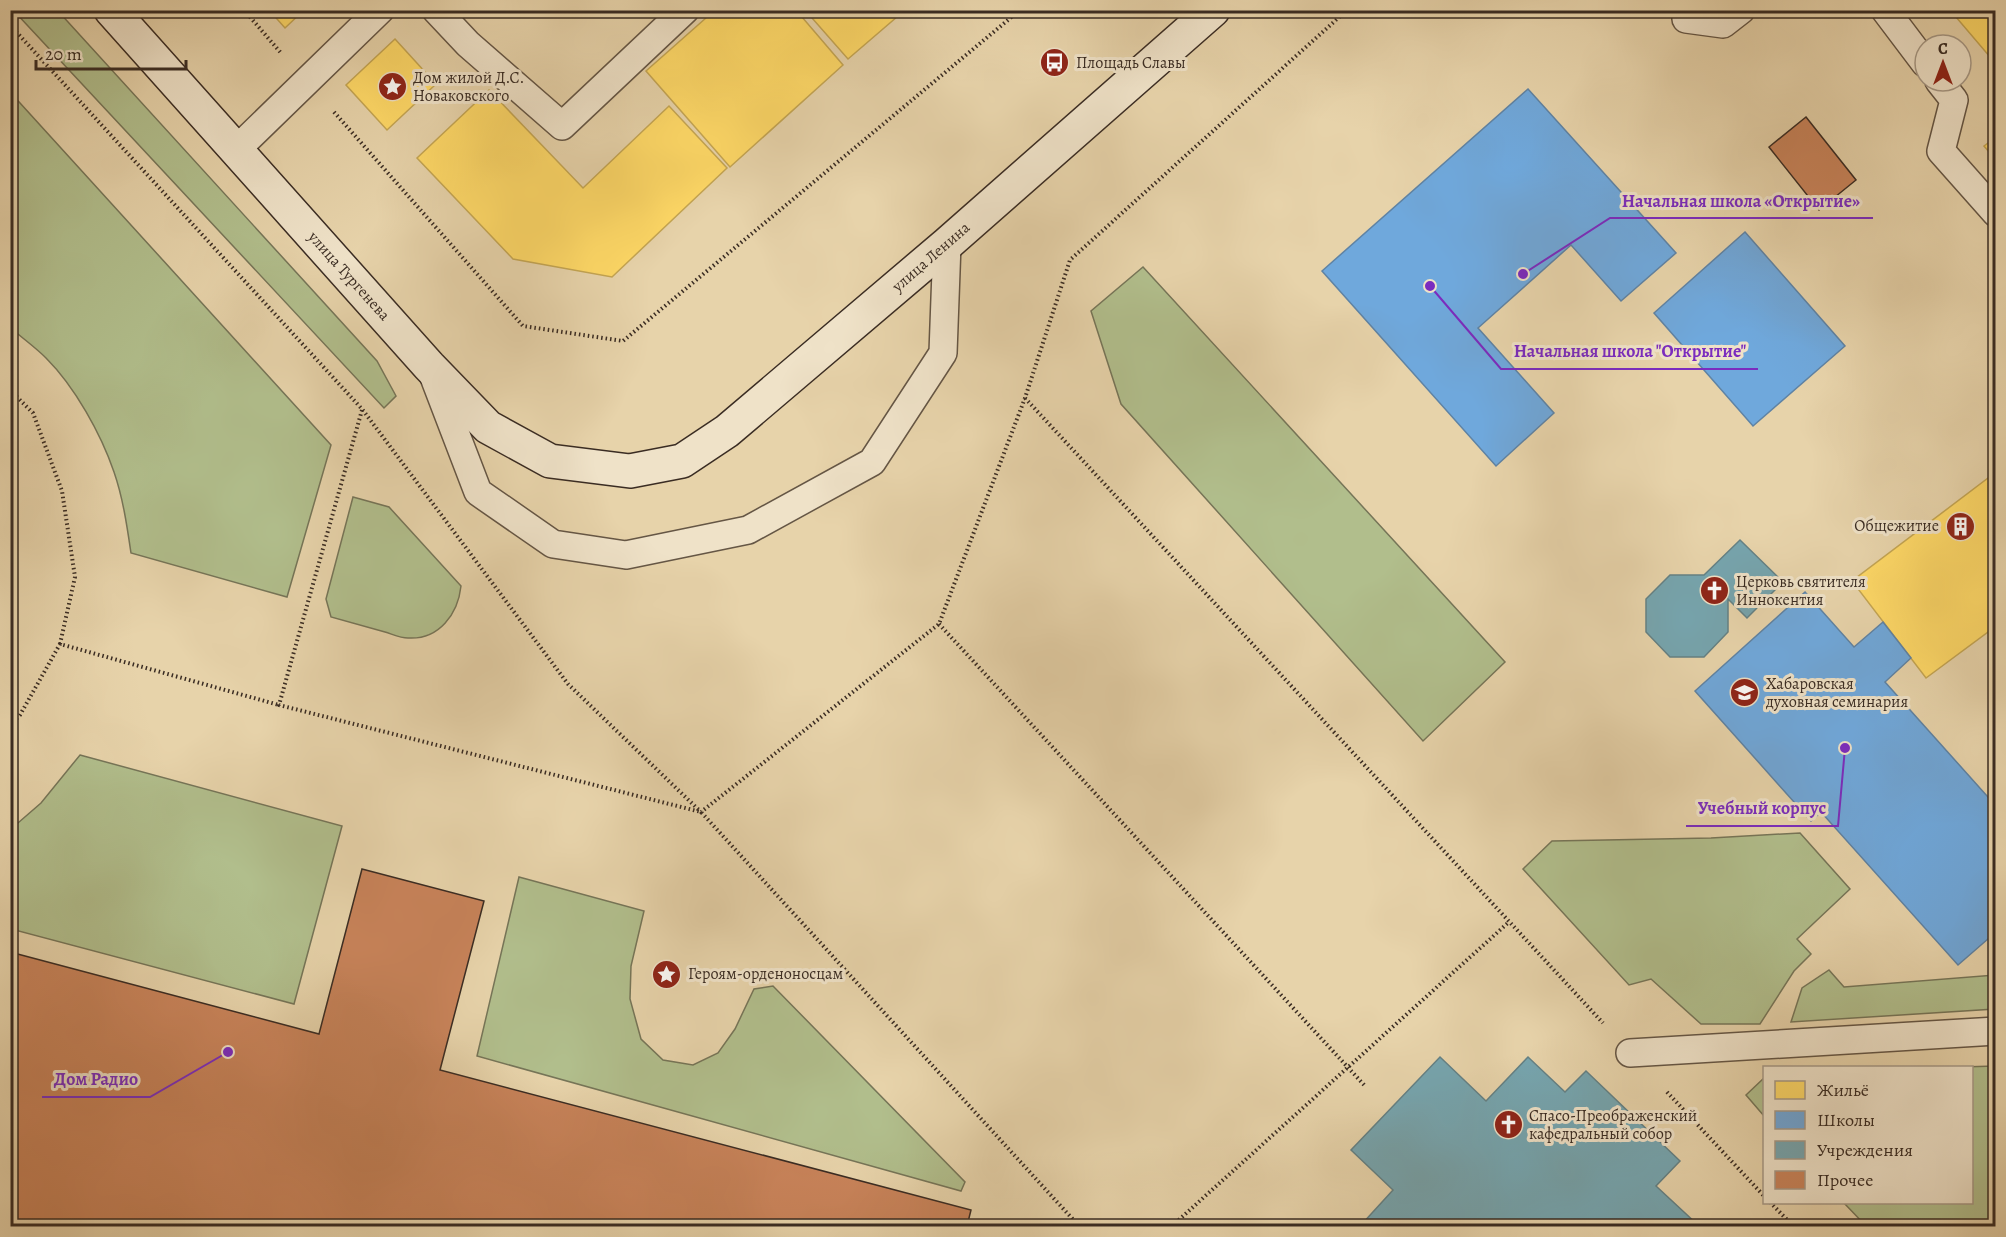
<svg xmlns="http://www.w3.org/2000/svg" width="2006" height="1237" viewBox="0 0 2006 1237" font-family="Alegreya,serif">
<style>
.green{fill:#b1be8c;stroke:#767558;stroke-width:1.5}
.homes{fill:#ffd966;stroke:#c4a552;stroke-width:1.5}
.schools{fill:#6fa8dc;stroke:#5f83a4;stroke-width:1.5}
.public{fill:#76a5af;stroke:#648185;stroke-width:1.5}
.building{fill:#c8835a;stroke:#3a2c23;stroke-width:1.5}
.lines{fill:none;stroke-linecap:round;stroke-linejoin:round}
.service-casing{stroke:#655645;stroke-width:30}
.secondary-casing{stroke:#3a2c23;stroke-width:36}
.path{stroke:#3a2c23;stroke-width:4;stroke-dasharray:1.5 3;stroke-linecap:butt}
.service{stroke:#efe2c8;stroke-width:27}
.secondary{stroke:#efe2c8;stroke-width:33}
.labels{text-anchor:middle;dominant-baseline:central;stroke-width:6;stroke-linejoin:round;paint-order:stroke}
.poi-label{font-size:16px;fill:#3a2c23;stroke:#efe2c8;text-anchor:start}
.street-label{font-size:16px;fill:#3a2c23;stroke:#efe2c8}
.leader{fill:none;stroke:#7b2cbf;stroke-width:2}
.callout-dot{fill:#7b2cbf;stroke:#efe2c8;stroke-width:2}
.callout-label{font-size:18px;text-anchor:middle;font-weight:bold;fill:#7b2cbf;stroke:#efe2c8;stroke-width:6;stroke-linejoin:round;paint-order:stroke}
</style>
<rect width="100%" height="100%" fill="#e7d3aa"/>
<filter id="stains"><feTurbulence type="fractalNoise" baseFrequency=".00333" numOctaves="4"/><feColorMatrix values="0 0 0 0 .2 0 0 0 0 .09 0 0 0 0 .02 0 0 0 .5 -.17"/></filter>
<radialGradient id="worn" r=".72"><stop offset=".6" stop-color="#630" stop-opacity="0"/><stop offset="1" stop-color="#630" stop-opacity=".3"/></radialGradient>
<path class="green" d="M14 11H58L377 361 396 396 384 408Z
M10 92 331 445 287 597 131 553C127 526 123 498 114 472 101 434 75 387 46 358 35 347 22 338 11 328Z
M1143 267 1505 662 1423 741 1121 404 1091 311Z
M353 497 389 507 461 586C458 614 439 640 408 638 400 638 392 634 385 632 367 627 349 622 331 617L326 599Z
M80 755 342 826 294 1004 11 929V829L41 803Z
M1800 833 1850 889 1797 939 1811 954 1794 971 1760 1024H1701L1651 979 1629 985 1523 869 1552 841 1711 838Z
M519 877 644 911 631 966 630 999 641 1039 663 1060 693 1065 718 1053 735 1029 754 989 773 986 965 1182 961 1191 477 1056Z
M1829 970 1844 987 1995 975V1009L1791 1022 1802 988Z
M1995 1066V1226H1866L1844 1203 1972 1202V1068L1961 1067Z
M1764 1078V1116L1746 1095Z"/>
<path class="homes" d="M269 10H304L285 28Z
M715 10H796L843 65 730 167 646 71Z
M805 10H905L848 59Z
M1950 10H1996V64Z
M395 39 436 84 387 130 346 85Z
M489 90 583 188 669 106 727 168 612 277 513 259 417 158Z
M1996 137V160L1984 146Z
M1996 472V626L1926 678 1852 581Z"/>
<path class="schools" d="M1528 89 1676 253 1621 301 1571 245 1478 328 1554 413 1496 466 1322 271Z
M1745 232 1845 346 1753 426 1654 313Z
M1805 592 1854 647 1883 622 1911 658 1885 682 1996 806V932L1958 965 1821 812 1811 821 1695 691Z"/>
<path class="public" d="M1740 540 1783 582 1747 618 1728 599V632L1704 657H1670L1646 632V599L1670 575H1704Z
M1440 1057 1486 1101 1528 1057 1565 1092 1586 1071 1680 1161 1656 1186 1699 1226H1363L1361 1225 1393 1190 1351 1150Z"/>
<path class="building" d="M1806 117 1856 180 1819 210 1769 147Z
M362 869 484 901 440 1070 971 1210 967 1226H10V952L319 1034Z"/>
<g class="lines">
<defs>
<path id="service" d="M436 10 468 44 562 126 685 10
M1885 10 1925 63
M1686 19 1723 24 1741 10
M1939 81 1954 100 1941 151 1996 213
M236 150 380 10
M432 372 478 492 553 544 626 555 748 530 872 462 943 353 947 244
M1630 1053 1996 1031"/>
<path id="secondary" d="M111 10 429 366 488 427 550 461 630 471 682 461 727 431 947 244 1213 10"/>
</defs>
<use href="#service" class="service-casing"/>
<use href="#secondary" class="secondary-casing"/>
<path class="path" d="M244 10 281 53
M10 25 362 409 568 684 701 812 939 624 1025 398 1070 260 1347 10
M334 112 523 326 623 341 1020 10
M10 390 33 413 62 491 75 577 60 644
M1025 398 1603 1023
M362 410 279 705 701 812 1079 1226
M939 624 1366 1087
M10 725 20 715 60 644 279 705
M1667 1092 1764 1196
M1770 1202 1793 1226
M1172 1226 1509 922"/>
<use href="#service" class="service"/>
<use href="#secondary" class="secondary"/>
</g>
<defs>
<symbol id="bus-disc" viewBox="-11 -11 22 22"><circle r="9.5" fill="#8f2418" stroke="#efe2c8"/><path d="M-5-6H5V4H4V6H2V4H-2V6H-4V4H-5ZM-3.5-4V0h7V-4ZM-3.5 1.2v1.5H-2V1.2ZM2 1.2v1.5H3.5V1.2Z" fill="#fff"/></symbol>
<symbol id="sight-disc" viewBox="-11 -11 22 22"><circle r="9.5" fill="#8f2418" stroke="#efe2c8"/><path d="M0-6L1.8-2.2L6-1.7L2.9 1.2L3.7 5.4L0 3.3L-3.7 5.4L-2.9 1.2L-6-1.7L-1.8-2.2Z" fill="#fff"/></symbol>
<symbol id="building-disc" viewBox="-11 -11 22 22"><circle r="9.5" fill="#8f2418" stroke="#efe2c8"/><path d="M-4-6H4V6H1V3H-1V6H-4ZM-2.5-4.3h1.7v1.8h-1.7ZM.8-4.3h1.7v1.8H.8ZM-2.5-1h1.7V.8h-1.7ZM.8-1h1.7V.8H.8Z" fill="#fff"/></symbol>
<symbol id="church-disc" viewBox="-11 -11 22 22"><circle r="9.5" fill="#8f2418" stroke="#efe2c8"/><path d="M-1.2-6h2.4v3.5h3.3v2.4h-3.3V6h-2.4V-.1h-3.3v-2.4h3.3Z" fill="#fff"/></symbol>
<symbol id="university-disc" viewBox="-11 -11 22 22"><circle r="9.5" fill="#8f2418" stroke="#efe2c8"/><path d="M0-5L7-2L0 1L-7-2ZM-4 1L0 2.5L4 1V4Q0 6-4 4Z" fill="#fff"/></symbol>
</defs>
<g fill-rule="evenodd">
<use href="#bus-disc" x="1038" y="46" width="33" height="33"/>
<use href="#sight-disc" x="376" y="70" width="33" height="33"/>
<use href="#building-disc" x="1944" y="510" width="33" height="33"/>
<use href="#church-disc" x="1698" y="574" width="33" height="33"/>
<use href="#university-disc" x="1728" y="676" width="33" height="33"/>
<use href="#sight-disc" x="650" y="958" width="33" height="33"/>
<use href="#church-disc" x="1492" y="1108" width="33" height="33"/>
</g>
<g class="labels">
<g class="poi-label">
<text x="1076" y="63">Площадь Славы</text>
<text x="413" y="78">Дом жилой Д.С.<tspan x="413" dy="18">Новаковского</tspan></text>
<text x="1939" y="526" text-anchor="end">Общежитие</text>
<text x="1736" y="582">Церковь святителя<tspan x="1736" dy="18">Иннокентия</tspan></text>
<text x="1766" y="684">Хабаровская<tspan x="1766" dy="18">духовная семинария</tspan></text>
<text x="688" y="974">Героям-орденоносцам</text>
<text x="1529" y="1116">Спасо-Преображенский<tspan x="1529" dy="18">кафедральный собор</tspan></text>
</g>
<g class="street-label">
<text transform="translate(931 257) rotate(-41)">улица Ленина</text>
<text transform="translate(349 276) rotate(48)">улица Тургенева</text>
</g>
</g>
<path class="leader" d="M1523 274L1610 218H1873M1430 286L1501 369H1758M1845 748L1838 826H1686M228 1052L150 1097H42"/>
<g class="callout-dot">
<circle cx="1523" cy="274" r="6"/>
<circle cx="1430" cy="286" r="6"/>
<circle cx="1845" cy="748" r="6"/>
<circle cx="228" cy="1052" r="6"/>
</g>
<g class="callout-label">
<text x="1741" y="207">Начальная школа «Открытие»</text>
<text x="1630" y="357">Начальная школа "Открытие"</text>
<text x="1762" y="814">Учебный корпус</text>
<text x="96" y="1085">Дом Радио</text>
</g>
<rect width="2006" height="1237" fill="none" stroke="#e7d3aa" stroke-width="36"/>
<rect x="12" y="12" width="1982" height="1213" fill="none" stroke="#3a2c23" stroke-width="3"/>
<rect x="18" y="18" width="1970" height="1201" fill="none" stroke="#3a2c23" stroke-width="1.5"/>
<rect x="1763" y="1066" width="210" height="138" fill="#efe2c8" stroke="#a79986" stroke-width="1.5"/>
<rect x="1775" y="1081" width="30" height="18" fill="#ffd966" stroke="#a79986" stroke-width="1.5"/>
<text x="1817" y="1096" font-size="18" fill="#3a2c23">Жильё</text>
<rect x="1775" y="1111" width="30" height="18" fill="#6fa8dc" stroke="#a79986" stroke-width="1.5"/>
<text x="1817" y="1126" font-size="18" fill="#3a2c23">Школы</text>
<rect x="1775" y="1141" width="30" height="18" fill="#76a5af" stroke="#a79986" stroke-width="1.5"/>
<text x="1817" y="1156" font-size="18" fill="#3a2c23">Учреждения</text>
<rect x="1775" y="1171" width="30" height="18" fill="#c8835a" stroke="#a79986" stroke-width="1.5"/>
<text x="1817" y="1186" font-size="18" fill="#3a2c23">Прочее</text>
<g transform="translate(1943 63)"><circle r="28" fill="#efe2c8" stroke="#a79986" stroke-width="1.5"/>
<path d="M0-4.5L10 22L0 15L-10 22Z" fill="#8f2418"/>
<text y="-9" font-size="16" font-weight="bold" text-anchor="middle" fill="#3a2c23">С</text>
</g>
<path d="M36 60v9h150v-9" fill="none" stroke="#3a2c23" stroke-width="3"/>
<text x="45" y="60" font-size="18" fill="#3a2c23" stroke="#efe2c8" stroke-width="4.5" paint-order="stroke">20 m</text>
<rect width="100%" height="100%" filter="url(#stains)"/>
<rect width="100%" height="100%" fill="url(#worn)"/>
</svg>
